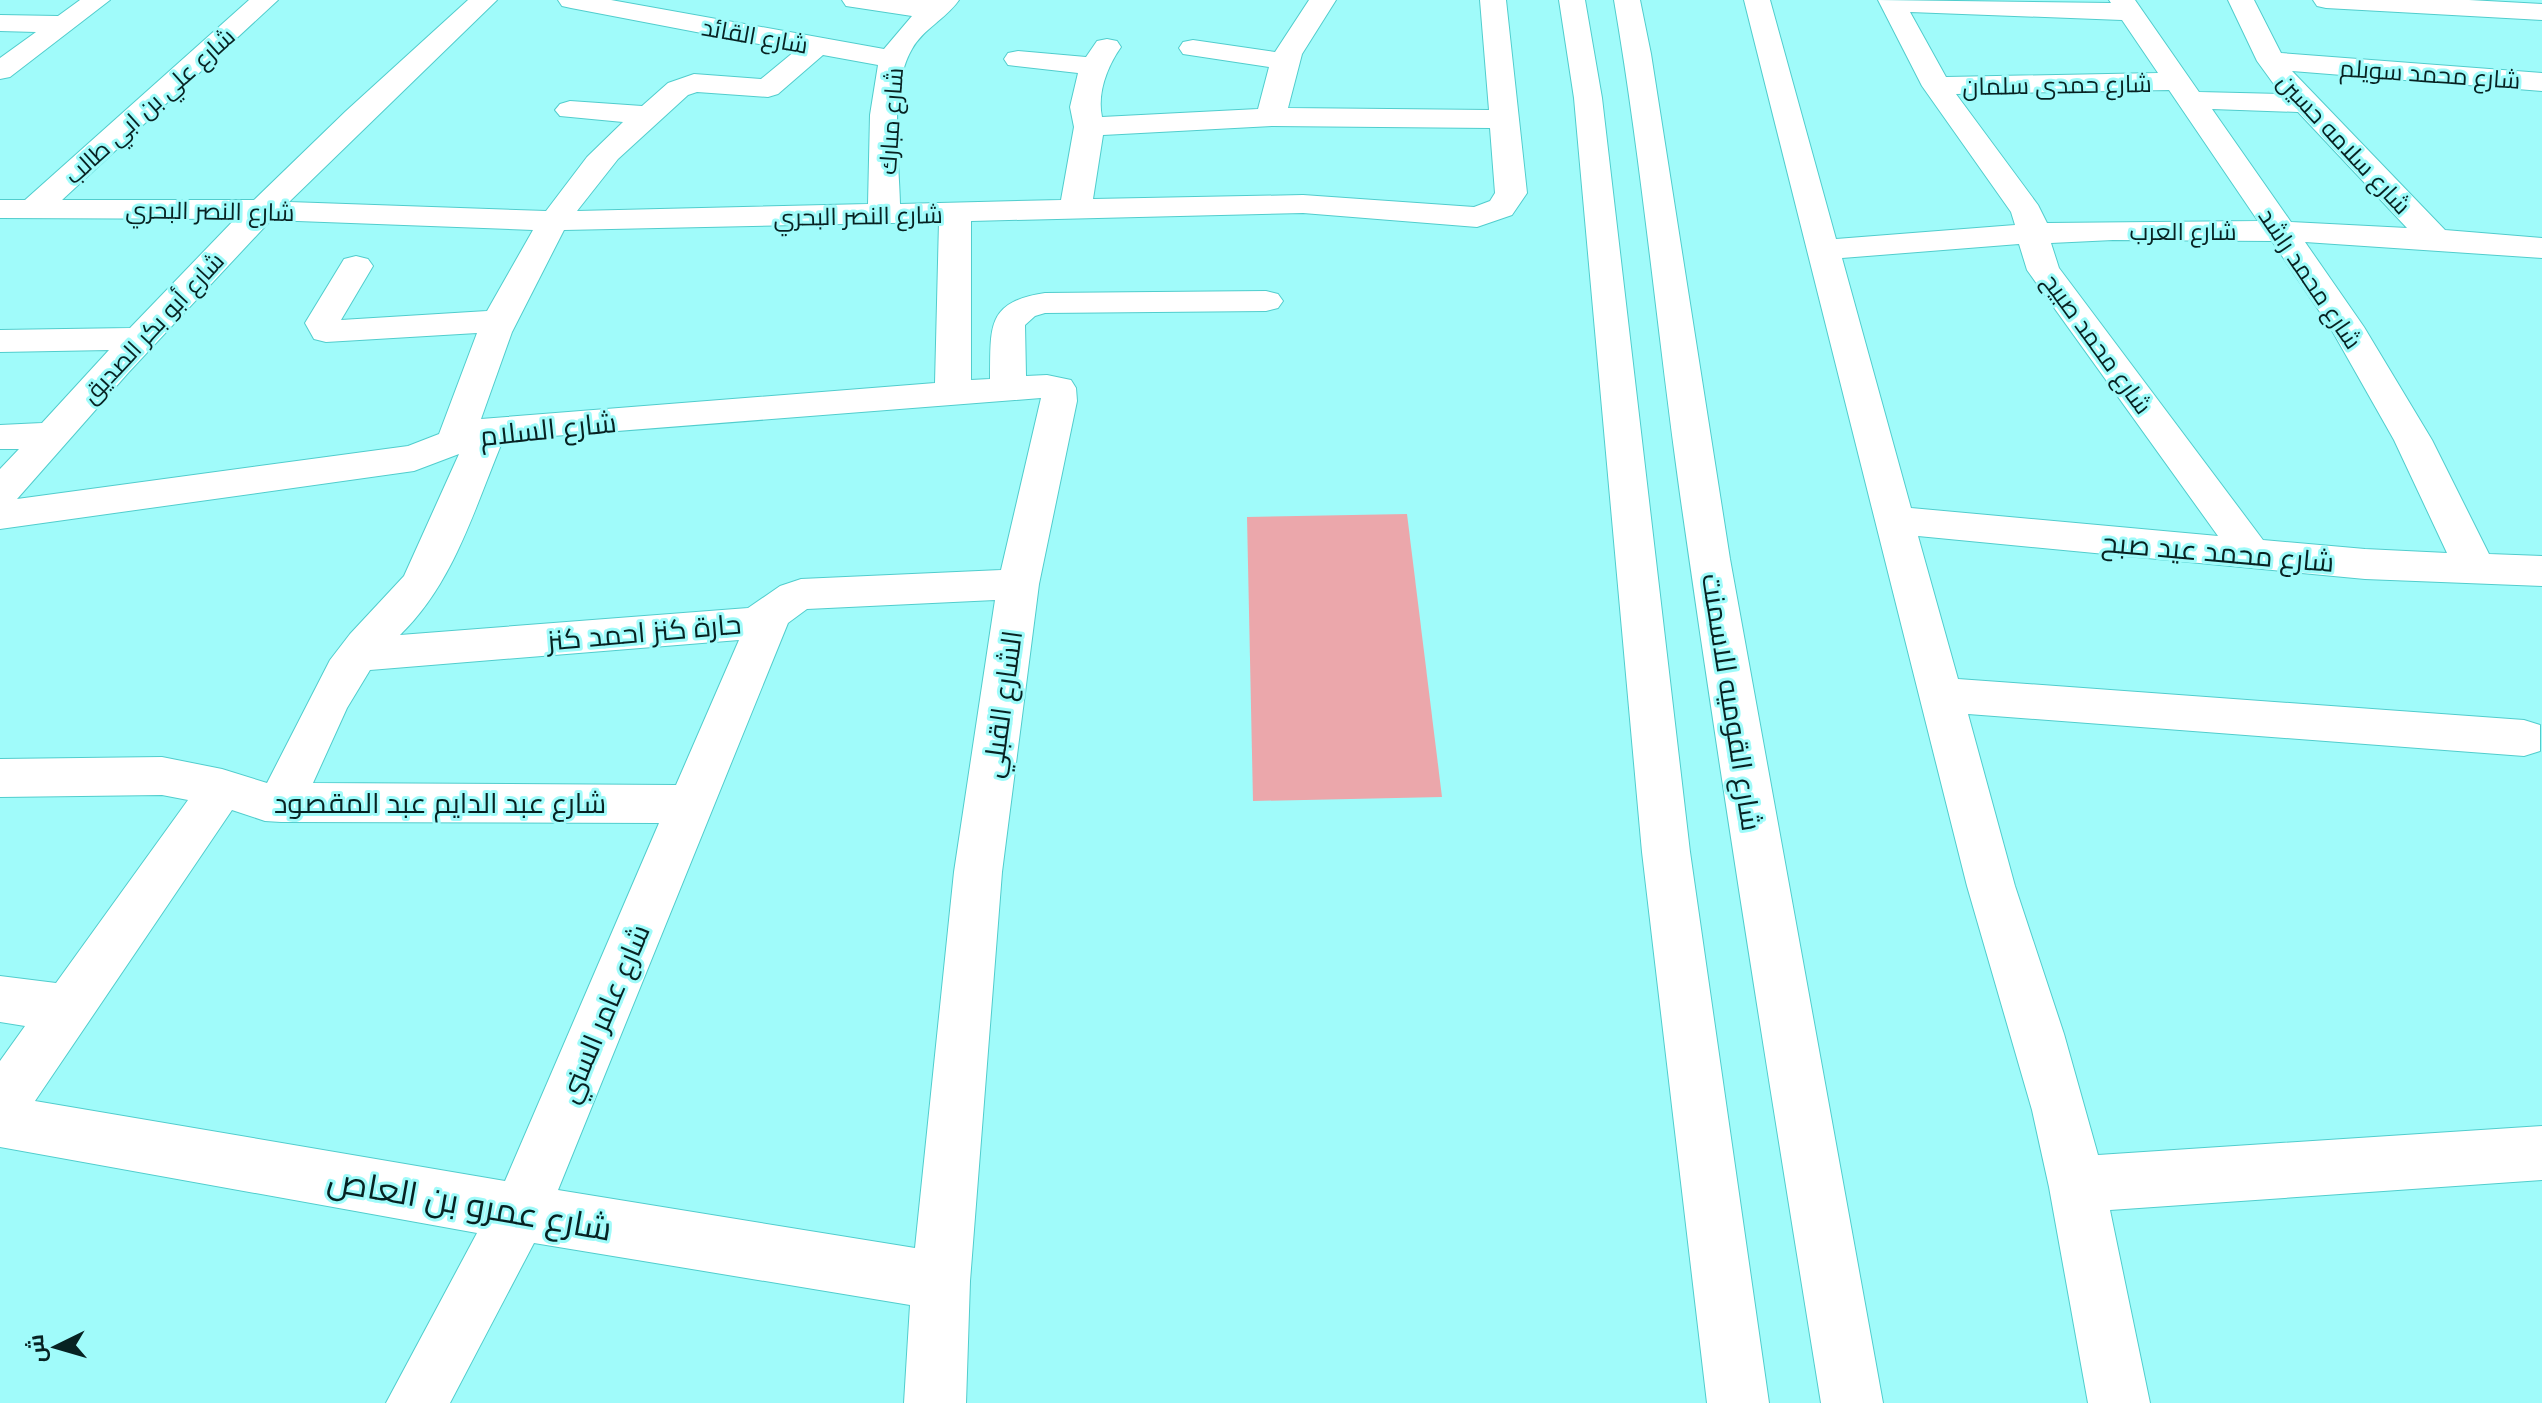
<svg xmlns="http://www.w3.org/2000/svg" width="2542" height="1403" viewBox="0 0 2542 1403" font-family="'Noto Serif',Cairo,serif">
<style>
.green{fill:#eba7ab}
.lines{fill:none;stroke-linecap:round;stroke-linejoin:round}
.minor-casing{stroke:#51cdcd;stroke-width:2}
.secondary-casing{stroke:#51cdcd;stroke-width:2}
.minor{fill:#fff;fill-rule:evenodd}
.secondary{fill:#fff;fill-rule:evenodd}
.labels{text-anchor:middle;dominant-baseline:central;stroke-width:6;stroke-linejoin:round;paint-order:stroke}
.far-street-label{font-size:24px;fill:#072222;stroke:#a0fbfa}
.street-label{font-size:28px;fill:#072222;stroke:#a0fbfa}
.near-street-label{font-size:34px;fill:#072222;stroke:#a0fbfa}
</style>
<rect width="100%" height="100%" fill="#a0fbfa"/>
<path class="green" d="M1407 514 1442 797 1253 801 1247 517Z"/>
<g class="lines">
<defs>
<path id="minor" d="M80 0H110L10 77 0 79V58L36 32 0 31V15L58 16Z
M249 0H278L62 200H254L346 111 468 0H497L289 202 546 211 587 157 623 122 560 116 555 110 560 104 570 101 642 106 668 83 694 74 761 79 795 51 571 8 562 6 558 0H611L884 49 912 16 846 6 842 0H959C946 19 923 29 912 49 889 88 899 160 900 204L1061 200 1074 127 1070 107 1078 73 1008 65 1004 59 1008 53 1018 51 1086 57 1097 41 1107 39 1117 41 1121 47C1107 67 1097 93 1102 117L1258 109 1269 67 1183 54 1179 48 1183 42 1193 40 1275 52 1309 0H1336L1302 54 1288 108 1489 110 1480 0H1506L1527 193 1512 215 1477 227 1303 213 971 221V380L990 379C991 328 985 302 1045 293L1266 291 1278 294 1283 301 1278 308 1266 311 1045 313 1035 316 1025 325 1026 376 1047 375 1071 380 1076 388 1077 401 1039 584 1002 872 970 1281 966 1403H904L910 1305 534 1243 450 1403H386L477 1233 0 1147V1061L25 1026 0 1022V976L56 983 188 800 162 795 0 797V759L162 757 222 769 267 783 330 660 350 634 404 576 459 454 414 471 0 529V469L19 449H0V425L42 423 109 350 0 352V330L130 328 235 219 0 218V200H25ZM823 55 878 65 870 115 868 204 577 211 618 159 688 95 697 92 768 97 778 94ZM1272 126 1490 128 1495 193 1490 201 1474 207 1303 195 1093 199 1103 135ZM271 220 533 230 487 311 341 320 373 266 368 259 356 256 344 259 305 323 314 339 326 342 477 333 439 434 408 446 17 499 128 373ZM939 222 935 383 481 419 512 332 564 230ZM1041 398 1001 570 801 579 780 586 748 608 400 635C454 583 475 507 503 440ZM995 600 954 872 915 1248 558 1190 788 623 807 609ZM739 640 676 785 313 783 347 708 370 670ZM232 810 265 821 281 822 659 823 505 1181 35 1101Z
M1744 0H1770L1836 239 2015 225 2011 212 1922 86 1878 0 2111 3 2109 0H2135L2199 92 2281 94 2257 61 2228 0H2254L2281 53 2542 73V91L2292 71 2445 230 2542 238V258L2305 242 2364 327 2432 440 2489 554 2542 556V586L2365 579 1918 536 1958 679 2524 720 2540 725V751L2524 756 1968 714 2015 886 2064 1034 2098 1155 2542 1126V1180L2110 1210 2150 1403H2088L2049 1187 2032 1110 1967 886ZM1910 12 2122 20 2158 73 1946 77ZM2169 90 2258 221 2047 223 2038 205 1956 94ZM2212 109 2298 112 2407 228 2291 222ZM2113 240 2272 241 2330 327 2394 440 2447 553 2365 549 2263 540 2059 268 2051 243ZM2019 244 2027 270 2218 536 1911 508 1842 258Z
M2313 0H2469L2542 4V20L2326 8 2317 6Z"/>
<path id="secondary" d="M1559 0H1585L1602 98 1690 852 1769 1403H1707L1642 852 1574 98Z
M1614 0H1640L1651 54 1730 559 1883 1403H1821C1772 1100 1723 798 1680 494 1657 330 1642 164 1614 0Z"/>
</defs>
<use href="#minor" class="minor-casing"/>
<use href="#secondary" class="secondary-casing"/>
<use href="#minor" class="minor"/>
<use href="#secondary" class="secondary"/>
</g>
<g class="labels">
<g class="far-street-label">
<text transform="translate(755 35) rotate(10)">شارع القائد</text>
<text transform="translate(2430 73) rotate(4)">شارع محمد سويلم</text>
<text transform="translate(2057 84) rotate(-1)">شارع حمدى سلمان</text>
<text transform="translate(149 105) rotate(-42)">شارع علي بن ابي طالب</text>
<text transform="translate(890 121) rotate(-86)">شارع مبارك</text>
<text transform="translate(2345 143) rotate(47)">شارع سلامه حسين</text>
<text transform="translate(210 210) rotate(1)">شارع النصر البحري</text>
<text transform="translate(858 215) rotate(-1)">شارع النصر البحري</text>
<text x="2183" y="230">شارع العرب</text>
<text transform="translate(2311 278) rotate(56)">شارع محمد راشد</text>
<text transform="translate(152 327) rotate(-47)">شارع أبو بكر الصديق</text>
<text transform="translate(2098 343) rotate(54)">شارع محمد صبيح</text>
</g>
<g class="street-label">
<text transform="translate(548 428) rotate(-6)">شارع السلام</text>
<text transform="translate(2218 551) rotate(5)">شارع محمد عيد صبح</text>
<text transform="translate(644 631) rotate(-5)">حارة كنز احمد كنز</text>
<text transform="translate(1733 702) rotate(81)">شارع القوميه للاسمنت</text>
<text transform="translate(1001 704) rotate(-82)">الشارع القبلي</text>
<text x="440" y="802">شارع عبد الدايم عبد المقصود</text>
<text transform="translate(603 1013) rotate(-67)">شارع عامر السني</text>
</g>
<g class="near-street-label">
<text transform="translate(470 1203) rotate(10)">شارع عمرو بن العاص</text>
</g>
</g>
<g transform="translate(56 1347) rotate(265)" stroke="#a0fbfa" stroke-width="6" paint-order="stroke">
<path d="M0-6L14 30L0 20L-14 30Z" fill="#072222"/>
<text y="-12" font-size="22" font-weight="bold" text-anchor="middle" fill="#072222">ش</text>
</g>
</svg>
